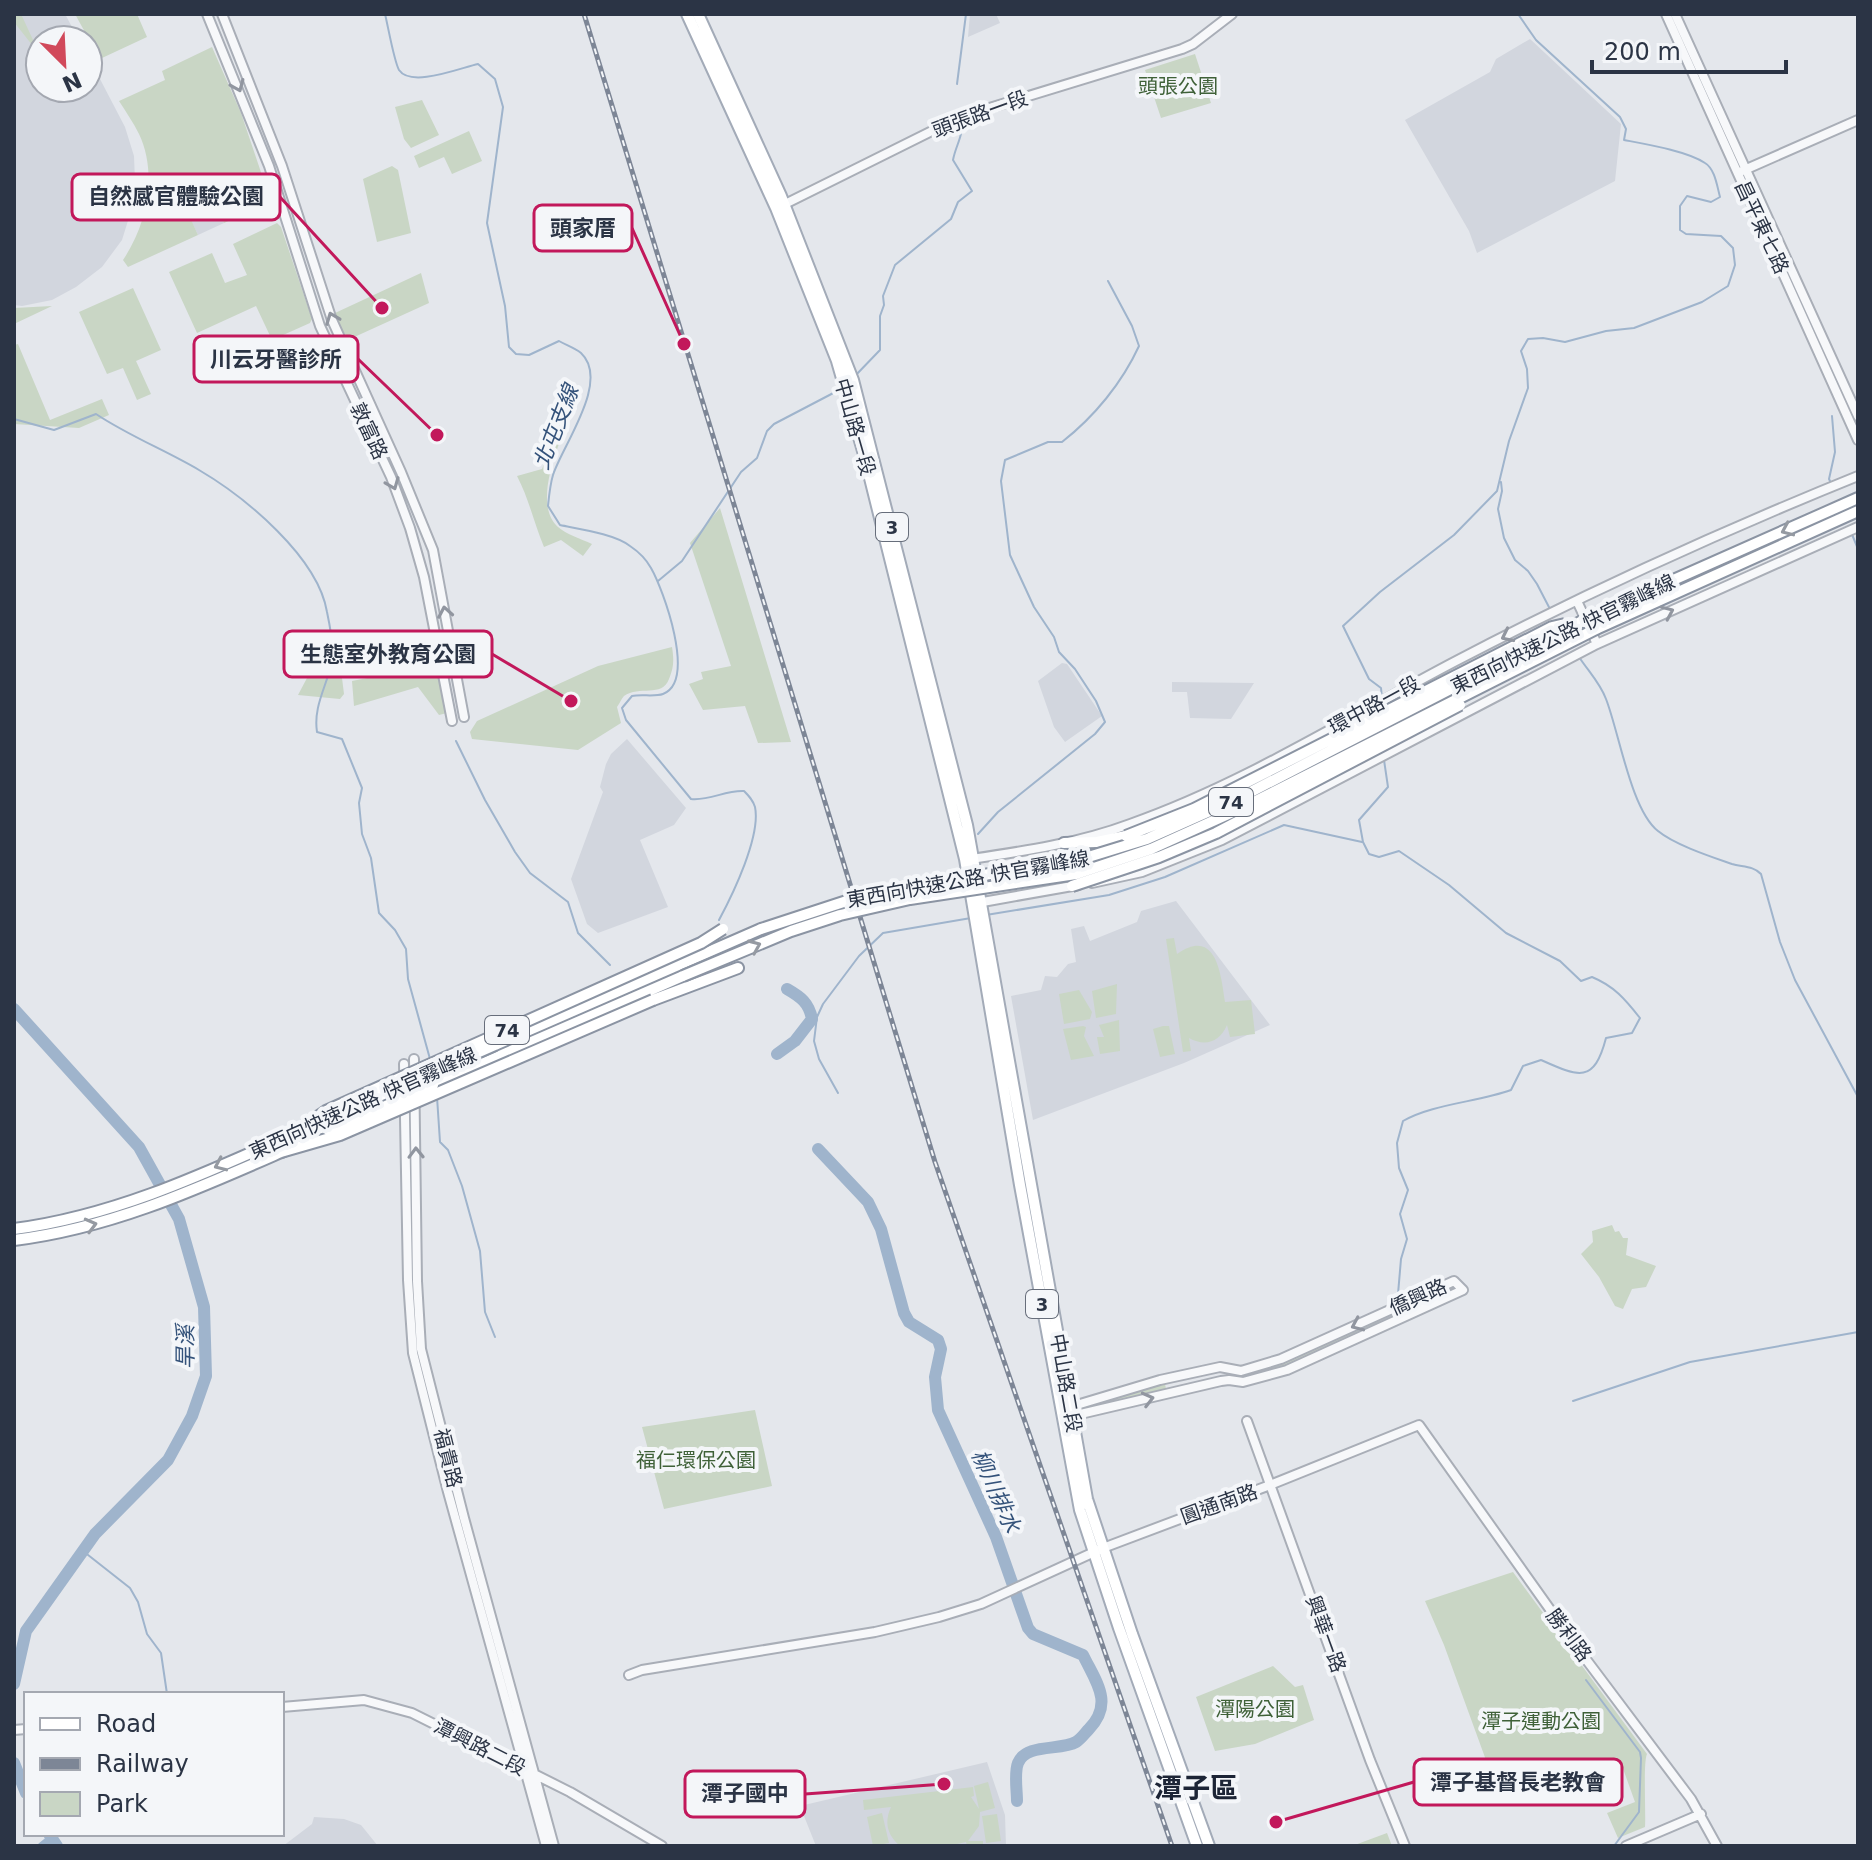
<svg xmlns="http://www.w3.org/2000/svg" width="1872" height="1860" viewBox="0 0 1872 1860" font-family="'DejaVu Sans','Noto Sans TC',sans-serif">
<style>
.built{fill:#d2d6de}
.green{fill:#c9d6c5}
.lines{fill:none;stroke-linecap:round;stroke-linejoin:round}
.stream{stroke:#9fb4cc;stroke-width:2}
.canal{stroke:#9fb4cc;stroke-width:7}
.river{stroke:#9fb4cc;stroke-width:12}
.tertiary-casing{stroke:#a9aeb7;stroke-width:12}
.primary-casing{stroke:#a3abb8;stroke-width:14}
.trunk-casing{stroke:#8b94a3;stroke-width:14}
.tertiary{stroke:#f7f8fa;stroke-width:8}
.primary{stroke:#fff;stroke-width:10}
.trunk{stroke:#fff;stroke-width:10}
.rail-casing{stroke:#7d8696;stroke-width:5}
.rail{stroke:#f4f6f9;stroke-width:2;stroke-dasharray:6;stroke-linecap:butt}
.trunk-bridge-casing{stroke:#8b94a3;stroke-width:14;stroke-linecap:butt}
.trunk-bridge{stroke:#fff;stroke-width:10}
.oneway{stroke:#9196a0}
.oneway2{stroke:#959aa2}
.labels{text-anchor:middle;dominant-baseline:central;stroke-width:8;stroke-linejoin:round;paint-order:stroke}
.shield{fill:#f4f6f9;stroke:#676e7b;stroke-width:2}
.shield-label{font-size:18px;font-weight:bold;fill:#2b3445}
.park-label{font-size:20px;fill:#3f6138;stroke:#f4f6f9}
.street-label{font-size:20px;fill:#2b3445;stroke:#f4f6f9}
.water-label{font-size:22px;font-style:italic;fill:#34527a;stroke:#f4f6f9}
.district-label{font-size:28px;font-weight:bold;fill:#1d2536;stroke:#f4f6f9}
.leader{fill:none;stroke:#c2185b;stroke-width:3}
.callout-dot{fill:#c2185b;stroke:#f4f6f9;stroke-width:3}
.callout{fill:#f4f6f9;stroke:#c2185b;stroke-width:3}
.callout-label{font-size:22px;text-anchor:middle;font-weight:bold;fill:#2b3445}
</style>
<rect width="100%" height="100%" fill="#e4e7ec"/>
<path class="built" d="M14 14H65L79 40H40V88H88V56L125 127 134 156 135 181 131 211 122 240 102 267 76 287 52 300 22 306 14 305Z
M970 14H996L1000 23 968 37Z
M1530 39 1621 124 1615 181 1477 253 1469 231 1405 120 1490 72 1496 59Z
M205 182 224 223 198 235 178 193Z
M1062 663 1067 664 1102 716 1065 742 1054 727 1038 681Z
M1172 682 1254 683 1231 719 1190 718 1187 692H1172Z
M627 739 686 808 674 825 640 840 668 907 598 933 587 924 571 879 603 792 600 787 606 764 611 754Z
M1176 901 1270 1025 1184 1063 1033 1120 1011 996 1041 990 1045 976 1057 977 1068 964 1076 962 1071 929 1084 926 1090 941 1137 922 1141 911Z
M987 1762 1005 1815 1006 1846H816L800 1806Z
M314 1817 344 1819 361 1825 378 1846H283L312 1824Z"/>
<path class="green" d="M14 14H21L40 55 14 22Z
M75 14H137L147 37 102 58 98 56Z
M212 47 241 113 271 202 224 223 205 182 179 193 198 235 128 267 123 260C147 225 158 174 139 134 133 122 126 112 119 101L165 80 162 71Z
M1195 54 1211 103 1161 118 1145 70Z
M422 100 439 135 411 148 404 139 395 107Z
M469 131 482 161 452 174 444 157 419 168 414 156Z
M392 166 398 170 411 233 377 242 363 179Z
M277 223 281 227 312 319 310 323 272 340 256 306 197 333 169 272 212 253 225 283 247 275 233 244Z
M421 273 429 303 350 339 342 331 335 313Z
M133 288 161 350 136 361 151 394 137 400 123 368 107 374 79 312Z
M52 306 14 324V308Z
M18 344 50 420 102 399 109 415 79 428 14 424V345Z
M576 401C565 431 529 501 558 527 566 534 581 539 592 544L583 556 561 540 544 547C534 523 529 499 517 476L542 469 554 440 547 419Z
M720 508 791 742 758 743 745 706 703 710 689 684 703 679 701 672 731 666 690 543Z
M311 630H336L344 694 340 699 298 695 307 678Z
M672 647C674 660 674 667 669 679 662 698 639 685 624 696 621 699 620 703 617 707L621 723 578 750 472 739 470 732 477 721 598 666Z
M438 664 447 713 439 715 418 687 354 706 352 681Z
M1174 938 1177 954C1217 926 1221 976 1225 1002L1251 1000 1255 1034 1230 1037 1227 1025C1220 1042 1205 1047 1189 1038L1191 1051 1183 1052 1166 939Z
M1117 984 1116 1014 1096 1018 1092 991Z
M1079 990 1092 1012 1090 1019 1064 1024 1059 994Z
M1119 1020 1120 1051 1100 1054 1097 1037H1104L1099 1025Z
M1083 1026 1086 1027 1084 1036 1094 1056 1071 1060 1063 1029Z
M1163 1026H1169L1175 1054 1160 1057 1153 1029Z
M1612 1225 1615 1232 1619 1231 1623 1238H1628L1626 1255 1656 1266 1646 1287 1632 1289 1623 1309 1615 1306 1599 1277 1581 1254 1593 1242 1592 1231Z
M1380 1319V1323L1285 1366 1243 1376 1284 1362Z
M1162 1384H1165L1166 1389 1081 1411V1408L1089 1406Z
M755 1410 772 1486 664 1509 642 1427Z
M1513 1572 1647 1754C1643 1762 1646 1813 1645 1827L1618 1838 1607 1813 1635 1802 1621 1763 1502 1804 1444 1645 1425 1601Z
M1273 1666 1295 1687 1303 1685 1314 1720 1255 1744 1215 1751 1196 1697Z
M988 1782 995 1808 980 1812 979 1826 968 1841H983V1846H967L966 1842 948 1846H900C887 1835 884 1822 891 1807L864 1810 863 1800 973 1787 974 1796 971 1797 979 1809 974 1786Z
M882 1813 889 1843 873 1846 867 1817Z
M997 1814 1001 1841 986 1843 982 1816Z
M1387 1833 1392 1846H1352Z"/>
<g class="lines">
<path class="stream" d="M385 14C388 26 394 61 399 70 411 88 460 68 478 64L495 79 503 107 487 223 505 306 509 347 516 354 529 355 559 341C566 345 575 348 581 353 611 381 562 446 553 475 550 485 549 496 548 506L560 525C579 529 615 534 630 546 639 552 646 559 651 568 663 589 697 681 663 694 655 697 641 694 632 696L622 708 626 720 691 799C710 801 725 790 744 791 749 796 753 800 755 807 761 836 733 894 719 920
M957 84 966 14
M854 377 880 350V316L884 305 883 296 895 265 951 219 958 202 972 191 953 160C956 144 964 136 961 120
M14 419 54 430 96 414C129 436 165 450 199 470 245 497 318 557 327 612 330 626 334 648 332 661 327 686 313 706 317 732L342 739 362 788 359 803 362 834 371 858 379 913 395 930 406 949 408 979 430 1059
M1501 482 1502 491 1498 509 1504 538 1515 560 1528 571 1537 584 1551 611
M1832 485 1829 479 1835 452 1832 416
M1851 532 1858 549
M658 581 682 561 741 472 757 458 767 431 774 424 841 389
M1579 657C1589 672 1600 683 1606 699 1619 732 1631 810 1658 831 1675 845 1712 857 1732 864 1742 867 1754 866 1761 874L1780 942 1795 980 1858 1097
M1382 698 1381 688 1369 679 1343 626 1380 592 1454 535 1497 491 1509 441 1528 388 1527 369 1521 351 1528 339 1543 338 1565 342 1606 331 1634 328 1702 302 1728 286 1735 265 1733 248 1721 236 1686 234 1680 230V206L1687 196 1711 202 1720 197C1717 186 1715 169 1705 163 1687 151 1645 144 1624 140L1626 129 1620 117 1536 40 1518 14
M456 741 485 800 515 852 530 873 568 902 578 933 610 965
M1384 760 1388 787 1359 820 1363 842 1369 854 1379 857 1399 851 1449 885 1506 933 1560 961 1581 981 1592 977C1614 986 1625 999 1640 1018L1632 1033 1606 1038C1594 1084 1579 1077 1541 1060L1523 1066 1511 1090C1478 1102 1432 1104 1403 1121L1397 1143 1399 1168 1408 1190 1400 1214 1407 1239 1401 1259 1398 1294
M978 834 998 812 1095 734 1105 722 1096 701 1075 669 1059 652 1054 637 1034 607 1010 555 1001 481 1005 460 1048 442H1062C1094 417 1122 383 1139 346L1132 326 1108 281
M986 915 1109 895 1165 877 1284 825 1362 842
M838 1093 819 1059 814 1041 817 1017 823 1004 859 956 883 933 971 918
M437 1097 440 1142 448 1150 462 1186 480 1251 485 1312 495 1337
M1573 1401 1690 1362 1858 1332
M83 1551 130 1588 138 1602 147 1634 161 1653 167 1694
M1586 1680 1640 1752 1641 1758 1639 1812 1614 1846"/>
<path class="canal" d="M41 1846 51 1838"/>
<path class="river" d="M14 1009 139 1147 179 1219 204 1307 206 1376 192 1416 168 1460 95 1534 26 1631 14 1684
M777 1054 795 1041 812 1019C809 1003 801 997 787 989
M818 1149 868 1202 881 1229 904 1313 909 1322 938 1340 941 1349 935 1377 938 1410 996 1537 1028 1628 1033 1634 1083 1655C1096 1682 1114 1703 1089 1729 1085 1733 1081 1739 1076 1742 1061 1751 1026 1743 1018 1763 1014 1773 1017 1790 1017 1801
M14 1763 26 1793
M49 1834 57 1846"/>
<defs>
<path id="tertiary" d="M207 14 269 166 320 326 391 477 410 528 424 577 452 721
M222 14 282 166 332 320 401 472 433 550 464 717
M1666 14 1858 440
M1675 14 1858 416
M1742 171 1858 120
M779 207 960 117 1182 49 1193 44 1232 14
M1577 601 1597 644
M971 859C1025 851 1079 843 1130 824 1244 784 1349 717 1456 661 1586 593 1722 531 1858 476
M1092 883 1142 872 1222 840 1597 644 1858 527
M977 903 1078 885
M414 1059 417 1281 421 1349 464 1518 554 1846
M404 1064 408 1280 413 1353 448 1492 546 1846
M1070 1407 1160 1380 1220 1367 1241 1371 1281 1359 1454 1281 1463 1290 1287 1370 1243 1382 1229 1380 1221 1381 1072 1416
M1247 1421 1370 1760 1405 1846
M629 1675 642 1670 875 1632 939 1617 981 1604 1103 1548 1270 1485 1419 1425 1576 1646 1691 1799 1717 1846
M282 1707 364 1700 412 1713 570 1792 662 1846
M14 1730 26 1729
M1626 1846 1701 1814"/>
<path id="primary" d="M687 14 776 208 837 361 865 458 965 859 1020 1185 1080 1510 1119 1628 1197 1846
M698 14 781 196 853 380 967 825 1087 1499 1132 1634 1209 1846"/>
<path id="trunk" d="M1590 617 1858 498
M1596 629 1858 511
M1064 843 1097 842 1126 836
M653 1000 738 968
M495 1045 761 929
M433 1085 683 976
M303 1142 329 1131
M14 1229C131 1214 236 1158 343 1112
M14 1240C112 1228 199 1188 288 1149"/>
</defs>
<use href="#tertiary" class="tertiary-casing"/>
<use href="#primary" class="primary-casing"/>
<use href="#trunk" class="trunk-casing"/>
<use href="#tertiary" class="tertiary"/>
<use href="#primary" class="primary"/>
<use href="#trunk" class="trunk"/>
<defs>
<path id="rail" d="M584 14 935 1162 1172 1846"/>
</defs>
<use href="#rail" class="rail-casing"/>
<use href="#rail" class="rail"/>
<defs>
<path id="trunk-bridge" d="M1126 836 1194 809 1552 627 1565 624
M1072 886 1159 857 1216 833 1460 705
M761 929 862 896 908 886 1072 862 1147 839 1239 798 1590 617
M683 976 791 931 840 915 910 899 1076 874 1151 849 1244 807 1596 629
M343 1112 495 1045
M329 1131 433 1085
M292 1134 326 1111 701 943 723 929
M281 1152 340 1135 653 1000"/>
</defs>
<use href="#trunk-bridge" class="trunk-bridge-casing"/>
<use href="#trunk-bridge" class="trunk-bridge"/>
</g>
<defs><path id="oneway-chevron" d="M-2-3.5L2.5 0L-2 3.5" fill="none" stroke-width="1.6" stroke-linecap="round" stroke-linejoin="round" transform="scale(2)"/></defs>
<g class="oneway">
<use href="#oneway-chevron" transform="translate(238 86) rotate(67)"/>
<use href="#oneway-chevron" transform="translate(332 318) rotate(-111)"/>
<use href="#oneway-chevron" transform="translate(393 484) rotate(68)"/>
<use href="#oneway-chevron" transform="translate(445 612) rotate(-100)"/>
<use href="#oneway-chevron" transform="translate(1668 612) rotate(-24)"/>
<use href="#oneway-chevron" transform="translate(1507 636) rotate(154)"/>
<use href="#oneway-chevron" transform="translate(416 1153) rotate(-91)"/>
<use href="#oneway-chevron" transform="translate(1357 1325) rotate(156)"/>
<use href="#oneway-chevron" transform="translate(1148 1399) rotate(-14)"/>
</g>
<g class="oneway2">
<use href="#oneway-chevron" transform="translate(1787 530) rotate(156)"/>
<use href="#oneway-chevron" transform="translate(755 946) rotate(-23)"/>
<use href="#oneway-chevron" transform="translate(220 1165) rotate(156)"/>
<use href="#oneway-chevron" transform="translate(91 1225) rotate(-15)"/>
</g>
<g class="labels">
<g class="shield">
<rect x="876" y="513" width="32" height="28" rx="6"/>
<rect x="1209" y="788" width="44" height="28" rx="6"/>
<rect x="485" y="1016" width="44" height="28" rx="6"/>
<rect x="1026" y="1290" width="32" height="28" rx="6"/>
</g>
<g class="shield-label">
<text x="892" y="527">3</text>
<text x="1231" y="802">74</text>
<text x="507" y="1030">74</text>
<text x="1042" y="1304">3</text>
</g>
<g class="park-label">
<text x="1178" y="86">頭張公園</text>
<text x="696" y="1460">福仁環保公園</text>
<text x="1255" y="1709">潭陽公園</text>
<text x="1541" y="1721">潭子運動公園</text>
</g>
<g class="street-label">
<text transform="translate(980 114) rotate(-20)">頭張路一段</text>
<text transform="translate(1762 227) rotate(65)">昌平東七路</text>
<text transform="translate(855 427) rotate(74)">中山路一段</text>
<text transform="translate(369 431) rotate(65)">敦富路</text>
<text transform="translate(1563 634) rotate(-26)">東西向快速公路 快官霧峰線</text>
<text transform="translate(1374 705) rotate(-28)">環中路一段</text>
<text transform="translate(968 879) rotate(-10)">東西向快速公路 快官霧峰線</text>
<text transform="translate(363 1103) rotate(-24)">東西向快速公路 快官霧峰線</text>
<text transform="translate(1418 1297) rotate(-24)">僑興路</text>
<text transform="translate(1066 1383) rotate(80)">中山路二段</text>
<text transform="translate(448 1458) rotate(76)">福貴路</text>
<text transform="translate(1219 1504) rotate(-20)">圓通南路</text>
<text transform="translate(1326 1634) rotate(70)">興華一路</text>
<text transform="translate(1569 1635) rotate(53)">勝利路</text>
<text transform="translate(480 1747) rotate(27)">潭興路二段</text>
</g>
<g class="water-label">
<text transform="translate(556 427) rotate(-69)">北屯支線</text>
<text transform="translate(185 1347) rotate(-90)">旱溪</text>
<text transform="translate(996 1491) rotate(66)">柳川排水</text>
</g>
<g class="district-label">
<text x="1196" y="1788">潭子區</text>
</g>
</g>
<path class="leader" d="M382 308L280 197M684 344L632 228M437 435L358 359M571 701L492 654M1276 1822L1414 1782M944 1784L805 1794"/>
<g class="callout-dot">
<circle cx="382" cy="308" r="8"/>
<circle cx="684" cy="344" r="8"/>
<circle cx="437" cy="435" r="8"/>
<circle cx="571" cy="701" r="8"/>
<circle cx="1276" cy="1822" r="8"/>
<circle cx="944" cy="1784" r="8"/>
</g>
<g class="callout">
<rect x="72" y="174" width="208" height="46" rx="8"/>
<rect x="534" y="205" width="98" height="46" rx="8"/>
<rect x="194" y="336" width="164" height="46" rx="8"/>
<rect x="284" y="631" width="208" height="46" rx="8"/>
<rect x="1414" y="1759" width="208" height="46" rx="8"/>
<rect x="685" y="1771" width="120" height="46" rx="8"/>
</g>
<g class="callout-label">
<text x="176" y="204">自然感官體驗公園</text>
<text x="583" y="236">頭家厝</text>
<text x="276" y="367">川云牙醫診所</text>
<text x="388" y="662">生態室外教育公園</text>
<text x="1518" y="1790">潭子基督長老教會</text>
<text x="745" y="1801">潭子國中</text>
</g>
<rect width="1872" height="1860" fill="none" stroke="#2b3445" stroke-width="32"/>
<rect x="24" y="1692" width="260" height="144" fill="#f4f6f9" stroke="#a4a8b1" stroke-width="2"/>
<rect x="40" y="1718" width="40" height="12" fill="#ffffff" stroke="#a4a8b1" stroke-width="2"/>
<text x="96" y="1732" font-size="24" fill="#2b3445">Road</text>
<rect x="40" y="1758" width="40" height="12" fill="#7d8696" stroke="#a4a8b1" stroke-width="2"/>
<text x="96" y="1772" font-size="24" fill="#2b3445">Railway</text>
<rect x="40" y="1792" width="40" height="24" fill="#c9d6c5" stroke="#a4a8b1" stroke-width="2"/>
<text x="96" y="1812" font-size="24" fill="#2b3445">Park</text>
<g transform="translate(64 64) rotate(156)"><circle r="38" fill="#f4f6f9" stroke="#a4a8b1" stroke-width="2"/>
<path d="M0-6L14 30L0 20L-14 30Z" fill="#d1495b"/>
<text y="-12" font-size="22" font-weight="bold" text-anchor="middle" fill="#2b3445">N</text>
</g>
<path d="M1592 60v12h194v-12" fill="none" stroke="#2b3445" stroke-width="4"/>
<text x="1604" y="60" font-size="24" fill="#2b3445" stroke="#f4f6f9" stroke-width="6" paint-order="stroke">200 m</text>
</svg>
